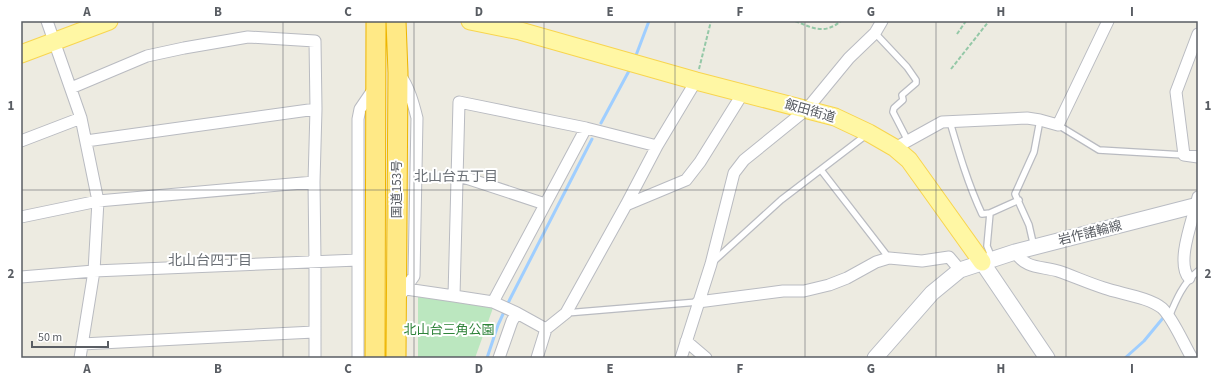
<svg xmlns="http://www.w3.org/2000/svg" width="1219" height="379" viewBox="0 0 1219 379" font-family="'Source Sans 3','Noto Sans JP',sans-serif">
<style>
.green{fill:#bbe7bf}
.lines{fill:none;stroke-linecap:round;stroke-linejoin:round}
.stream{stroke:#9fceff;stroke-width:3}
.lane-casing{stroke:#b9bbc1;stroke-width:8}
.street-casing{stroke:#b9bbc1;stroke-width:13}
.secondary-casing{stroke:#b9bcc3;stroke-width:17}
.primary-casing{stroke:#f8d54f;stroke-width:19}
.highway-casing{stroke:#eeb500;stroke-width:21}
.path{stroke:#94c8a7;stroke-width:2;stroke-dasharray:4 2;stroke-linecap:butt}
.lane{stroke:#fff;stroke-width:5.5}
.street{stroke:#fff;stroke-width:11}
.secondary{stroke:#fff;stroke-width:15}
.primary{stroke:#fff7a4;stroke-width:17}
.highway{stroke:#ffe986;stroke-width:19}
.grid{fill:none;stroke:#595d63;stroke-width:1;stroke-opacity:0.55}
.labels{text-anchor:middle;dominant-baseline:central;stroke-width:4;stroke-linejoin:round;paint-order:stroke}
.street-label{font-size:13px;fill:#595d63;stroke:#fff}
.park-label{font-size:13px;fill:#2f833a;stroke:#fff}
.neighbourhood-label{font-size:14px;fill:#6a6f75;stroke:#fff}
.neatline{fill:none;stroke:#595d63;stroke-width:1.5}
.grid-label{font-size:13px;text-anchor:middle;font-weight:bold;fill:#595d63}
</style>
<rect width="100%" height="100%" fill="#edebe1"/>
<path class="green" d="M418 296 493 308 475 358H418Z"/>
<g class="lines">
<path class="stream" d="M635 58 649 21
M601 123 630 69
M487 358 498 325 510 299 592 139
M1125 358 1144 341 1163 318"/>
<defs>
<path id="lane" d="M875 33 907 67 916 80V83L902 95 903 100 894 108 893 112 908 141
M950 122C959 153 968 184 982 214L990 213
M1058 125 1099 150 1184 155
M821 170 889 258
M1034 247 1029 225 1015 194 1034 152 1040 120
M992 258 987 246 990 213 1019 200
M714 261 781 200 866 135
M566 313 698 302
M1169 317C1176 300 1183 283 1198 271"/>
<path id="street" d="M47 21 81 118 98 201 94 271 80 358
M1198 34 1176 92 1184 155 1198 157
M71 88 147 56 184 48 248 37 315 41 316 109 314 182 315 261V358
M21 141 81 118
M86 141 316 109
M895 148 942 122 1027 118 1040 120 1058 125 1108 21
M457 175 545 204
M626 205 686 180 700 162 743 93
M21 217 98 201 314 182
M1015 252C1026 269 1040 266 1058 271 1073 276 1088 283 1104 288 1121 294 1148 297 1162 308 1173 318 1184 345 1192 358
M21 277 94 271 358 260
M1189 278C1175 262 1194 217 1198 197
M406 289 454 296
M397 300 414 276 417 118C413 102 409 88 400 75
M493 302 586 128
M698 302 783 291H804L829 285 847 278 876 262 889 258 922 261 949 257 960 270
M546 329 517 313 493 302 454 296 459 102 586 128 657 146
M686 341 706 358
M82 344 314 332
M358 358V119L360 109 375 87
M499 358 512 321 517 313
M537 358 546 329 566 313 626 205 657 146 696 81
M681 358 711 264 734 173 744 160 807 109 849 58 875 33 882 21"/>
<path id="secondary" d="M982 262 1047 358
M875 358 932 293 960 270 1015 252 1198 205"/>
<path id="primary" d="M470 21 520 31 696 81 835 117 869 133 895 148 909 160 982 262
M21 54 109 21"/>
<path id="highway" d="M375 358 376 21
M396 358 398 73 396 21"/>
</defs>
<use href="#lane" class="lane-casing"/>
<use href="#street" class="street-casing"/>
<use href="#secondary" class="secondary-casing"/>
<use href="#primary" class="primary-casing"/>
<use href="#highway" class="highway-casing"/>
<path class="path" d="M795 21C813 28 824 35 841 21
M957 34 966 21
M699 69 711 21
M951 69 989 21"/>
<use href="#lane" class="lane"/>
<use href="#street" class="street"/>
<use href="#secondary" class="secondary"/>
<use href="#primary" class="primary"/>
<use href="#highway" class="highway"/>
</g>
<path class="grid" d="M153 21V358M283 21V358M414 21V358M544 21V358M675 21V358M805 21V358M936 21V358M1066 21V358M21 190H1198"/>
<g class="labels">
<g class="street-label">
<text transform="translate(810 111) rotate(16)">飯田街道</text>
<text transform="translate(397 189) rotate(-90)">国道153号</text>
<text transform="translate(1090 233) rotate(-14)">岩作諸輪線</text>
</g>
<g class="park-label">
<text x="449" y="330">北山台三角公園</text>
</g>
<g class="neighbourhood-label">
<text x="456" y="177">北山台五丁目</text>
<text x="210" y="261">北山台四丁目</text>
</g>
</g>
<rect width="1219" height="379" fill="none" stroke="#ffffff" stroke-width="44"/>
<path d="M32 341v6h76v-6" fill="none" stroke="#595d63" stroke-width="2"/>
<text x="38" y="341" font-size="12" fill="#595d63" stroke="#ffffff" stroke-width="3" paint-order="stroke">50 m</text>
<rect x="22" y="22" width="1175" height="335" class="neatline"/>
<g class="grid-label">
<text x="87" y="16">A</text>
<text x="218" y="16">B</text>
<text x="348" y="16">C</text>
<text x="479" y="16">D</text>
<text x="610" y="16">E</text>
<text x="740" y="16">F</text>
<text x="871" y="16">G</text>
<text x="1001" y="16">H</text>
<text x="1132" y="16">I</text>
<text x="11" y="110">1</text>
<text x="1208" y="110">1</text>
<text x="11" y="278">2</text>
<text x="1208" y="278">2</text>
<text x="87" y="373">A</text>
<text x="218" y="373">B</text>
<text x="348" y="373">C</text>
<text x="479" y="373">D</text>
<text x="610" y="373">E</text>
<text x="740" y="373">F</text>
<text x="871" y="373">G</text>
<text x="1001" y="373">H</text>
<text x="1132" y="373">I</text>
</g>
</svg>
